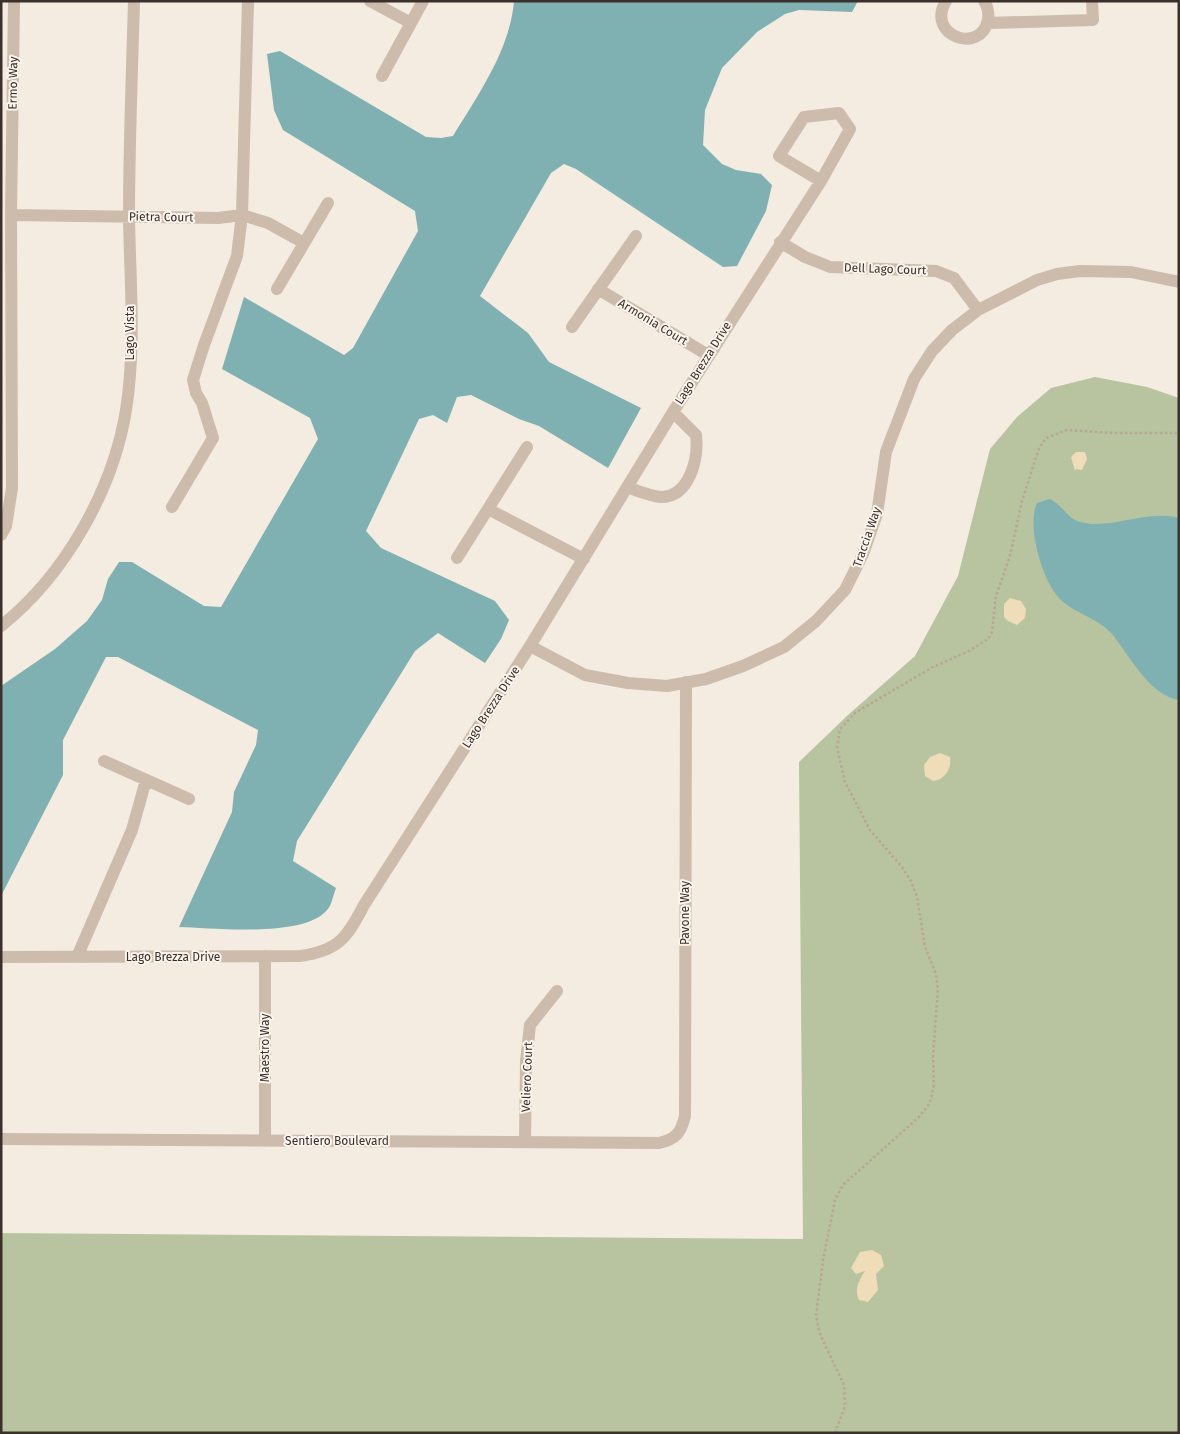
<svg xmlns="http://www.w3.org/2000/svg" width="1180" height="1434" viewBox="0 0 1180 1434" font-family="'Fira Sans',sans-serif">
<style>
.green{fill:#b8c4a0}
.sand{fill:#efdcb8}
.water{fill:#7fb0b2}
.lines{fill:none;stroke-linecap:round;stroke-linejoin:round}
.path{stroke:#b9a596;stroke-width:2.5;stroke-dasharray:2.5 2.5;stroke-linecap:butt}
.minor{stroke:#cdbbac;stroke-width:12}
.labels{text-anchor:middle;dominant-baseline:central;stroke-width:4;stroke-linejoin:round;paint-order:stroke}
.street-label{font-size:12px;fill:#3b302b;stroke:#fbf5ee}
</style>
<rect width="100%" height="100%" fill="#f4ebe1"/>
<path class="green" d="M1095 377 1147 387 1179 398V1433H1V1233L803 1239 799 762 848 715 915 656 958 576 990 449 1017 417 1051 388Z"/>
<path class="sand" d="M1076 452H1085L1087 459 1082 470 1076 469 1075 471 1071 457Z
M1010 598 1021 601 1026 609 1025 618 1017 625 1008 621 1004 617V604Z
M940 753 950 757C952 768 945 780 933 781L925 776 924 765 930 757Z
M872 1250 881 1255 884 1266 876 1274 878 1290 868 1302 859 1300C854 1288 859 1281 865 1271L856 1274 851 1268 860 1252Z"/>
<path class="water" d="M514 1H858L852 12 799 10 785 14 757 32 722 68 705 110 703 145 722 164 736 170 761 174 772 185 766 211 737 266 723 267 576 169 564 164 551 173 480 296 528 333 549 362 641 408 608 468 539 426 519 419 471 395 457 397 447 423 433 415 419 419 366 531 381 548 495 601 509 620 501 639 485 663 438 633 415 651 297 841 293 861 336 888C333 895 332 905 327 910 304 938 214 928 179 927L232 812 234 792 256 745 258 730 118 657H106L63 740V775L1 896V686L55 649 87 621 102 600 108 579 119 562H132L204 606 221 607 318 439 310 418 222 369 244 297 344 355 353 348 418 231 415 211 283 130 274 110 267 54 280 51 426 137 441 138 453 136C478 95 510 50 514 1Z
M1050 499C1061 504 1066 516 1077 521 1107 532 1147 509 1179 518V700C1149 695 1130 656 1112 634 1098 618 1076 614 1061 600 1043 583 1026 527 1037 503Z"/>
<g class="lines">
<path class="path" d="M835 1433 845 1406 844 1385 820 1334 816 1316 823 1260 835 1200 843 1185 919 1117 930 1103 934 1085 933 1056 938 989 936 974 925 947 917 897 911 881 902 867 870 830 845 782 837 747 840 729 855 713 931 668 969 651 988 639 992 632 996 596 1010 556 1022 501 1039 448 1046 438 1067 430 1113 433H1179"/>
<path class="minor" d="M370 1 411 23
M946 1C925 36 981 55 988 20 989 13 988 7 984 1
M987 23 1093 20 1092 1
M382 76 423 1
M11 215 218 218 242 215 268 223 304 243
M780 242 805 257 830 267 936 271 954 278 978 310 1037 280 1057 274 1080 271 1131 272 1179 282
M277 289 328 203
M598 289 708 355
M572 327 636 236
M627 487C638 491 650 496 661 497 690 497 699 457 696 435L673 412
M172 507 213 438 202 403 196 393 193 380 204 345 237 256 242 215 248 1
M488 509 584 559
M1 535 6 526 12 488 11 215 14 1
M457 558 527 447
M1 626C65 575 113 490 126 410 136 347 130 281 129 217 129 145 132 73 134 1
M530 646 585 675 628 683 667 686 706 679 743 666 784 647 816 621 845 590 863 554 877 514 886 452 914 379 932 351 952 330 978 310
M104 761 189 799
M1 957 300 956C338 951 347 938 364 905L530 646 673 412 821 181 850 129 839 113 804 117 779 156 821 181
M77 957 132 830 146 780
M1 1139 659 1143C676 1139 681 1133 685 1116L686 682
M265 1141V956
M525 1142 526 1062 530 1025 557 991"/>
</g>
<g class="labels">
<g class="street-label">
<text transform="translate(13 83) rotate(-89)">Ermo Way</text>
<text transform="translate(161 217) rotate(1)">Pietra Court</text>
<text transform="translate(885 269) rotate(2)">Dell Lago Court</text>
<text transform="translate(653 322) rotate(31)">Armonia Court</text>
<text transform="translate(130 333) rotate(-90)">Lago Vista</text>
<text transform="translate(703 363) rotate(-58)">Lago Brezza Drive</text>
<text transform="translate(867 537) rotate(-71)">Traccia Way</text>
<text transform="translate(491 707) rotate(-57)">Lago Brezza Drive</text>
<text transform="translate(685 913) rotate(-90)">Pavone Way</text>
<text x="173" y="957">Lago Brezza Drive</text>
<text transform="translate(265 1048) rotate(-90)">Maestro Way</text>
<text transform="translate(527 1077) rotate(-88)">Veliero Court</text>
<text x="337" y="1141">Sentiero Boulevard</text>
</g>
</g>
<rect width="1180" height="1434" fill="none" stroke="#3b302b" stroke-width="5"/>
</svg>
